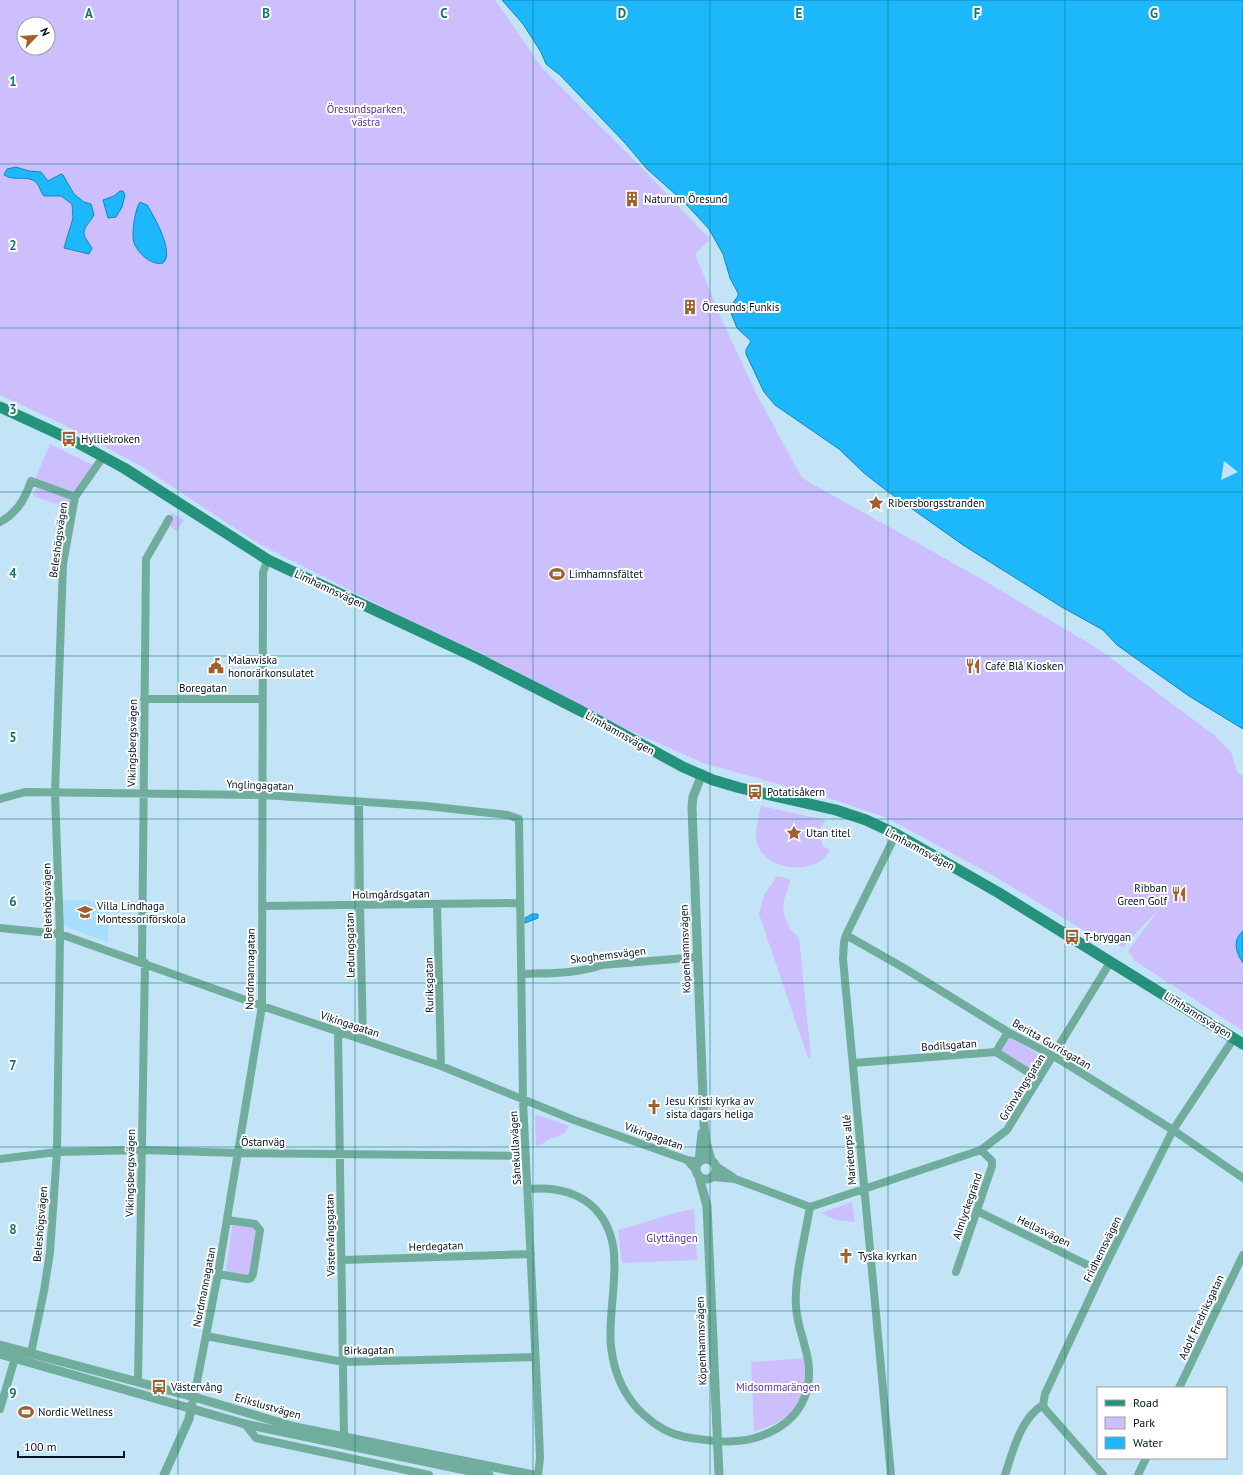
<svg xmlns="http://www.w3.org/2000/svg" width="1243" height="1475" viewBox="0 0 1243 1475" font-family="'PT Sans',sans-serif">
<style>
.built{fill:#a7ddfd}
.green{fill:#cdbffe;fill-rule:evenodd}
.water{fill:#1cb8fb;stroke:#1486b9}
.pier{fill:#c3e3f7}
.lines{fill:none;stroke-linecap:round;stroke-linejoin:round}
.minor{stroke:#70ad9c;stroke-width:8}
.tertiary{stroke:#70ad9c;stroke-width:9}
.secondary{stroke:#25937c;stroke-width:11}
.grid{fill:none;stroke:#0f766e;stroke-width:1;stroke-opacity:0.55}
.labels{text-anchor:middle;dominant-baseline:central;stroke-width:4;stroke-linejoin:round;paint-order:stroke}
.park-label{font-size:11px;fill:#5d30a9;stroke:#fff}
.poi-label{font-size:11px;fill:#001320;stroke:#fff;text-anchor:start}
.street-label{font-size:11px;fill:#001320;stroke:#fff}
.grid-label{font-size:13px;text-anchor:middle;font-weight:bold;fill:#0f766e;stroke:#fff;stroke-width:4;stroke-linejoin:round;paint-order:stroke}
</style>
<rect width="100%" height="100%" fill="#c3e3f7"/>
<path class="built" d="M62 900 109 901 108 942 66 927 62 923Z"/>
<path class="green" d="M0 0H495L543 69 644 170 710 239 695 254 721 318 757 395 802 478 978 577 1100 650 1214 735 1231 752 1237 772 1243 776V1031L1135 961 1128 951 1159 909 1123 947 1095 937 994 876 887 818 835 800 703 763 622 727 487 656 403 617 259 544 141 466 56 421 0 395ZM24 24H48V48H24Z
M50 444 93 465 74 493 35 479Z
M37 486 72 498 69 508 33 496Z
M172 513 184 520 177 531 171 527 169 517Z
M761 806 826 820 818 832 823 846 830 850C817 877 764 871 757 843 754 831 759 817 761 806Z
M777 876 790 879C790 887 786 892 784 900 781 915 788 929 799 938L811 1058H808L759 914 764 895Z
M1010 1037 1044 1058 1035 1073 1001 1052Z
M535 1114 569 1126C563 1138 558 1135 548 1140 544 1142 542 1145 536 1146Z
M852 1202 855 1222 836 1220 821 1213Z
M694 1209 697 1260 622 1263 618 1230C644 1224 668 1213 694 1209Z
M234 1224 256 1228 257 1232 250 1273 247 1276 226 1271 232 1226Z
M806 1358C809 1402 795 1418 754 1432L751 1362Z"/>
<path class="water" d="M502 0H1243V729L1189 696 1138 660 1117 645 1103 630 1060 606 963 545 887 491 864 473 839 449 775 405 764 392 746 354V350L751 341 737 328 731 313 733 303 738 296V293L730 278 723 254 709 229 684 202 647 169 625 143 560 75 546 64 541 52 523 24Z
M16 167 29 171 41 172 48 181 61 174 63 175 74 194 84 202 91 204 94 215C90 223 80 229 86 239 88 242 90 245 92 248L89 254 64 248 73 218 72 204 61 196H44C40 192 40 184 33 180 24 176 13 181 4 175L7 169Z
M120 191H123L125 195 122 207 116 217 108 218 103 200 114 196Z
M140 202 147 205C154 216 175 253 163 263 151 266 138 253 134 243 131 234 135 209 140 202Z
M532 914H538V918L525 923V918Z
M1243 931V963C1236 953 1232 940 1243 931Z"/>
<path class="pier" d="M1224 461 1238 472 1221 480Z"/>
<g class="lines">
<path class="minor" d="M0 522C16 514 26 497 31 481L75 497
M144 699H262
M0 799 25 792 263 795 426 806 508 815 519 819 523 1100 538 1408 540 1458 538 1475
M359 802 360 905 363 1040
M437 904 441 1066
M262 906 519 903
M0 928 60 934 262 1006 441 1066 574 1120 687 1160 699 1162
M846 935 904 968 1008 1032 1054 1056 1173 1130 1243 1178
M142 962 146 559 169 519
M522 974C548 973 576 974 602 965L698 957
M338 1032 344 1437
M996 1052 1008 1032
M853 1063 996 1052 1039 1079
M0 1159 57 1152 142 1150 238 1153 526 1156
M687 1160 696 1170
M716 1166 733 1177
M713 1177 735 1179 810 1207 981 1150 1007 1130 1111 961
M528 1189C551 1187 573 1190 591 1205 632 1241 606 1300 611 1347 614 1372 624 1397 644 1415 656 1426 669 1434 685 1437 709 1441 737 1445 761 1436 783 1428 801 1413 807 1390 815 1359 798 1336 796 1307 794 1278 805 1237 810 1207
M977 1211 1102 1272
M342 1260 531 1254
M956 1272 992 1166V1161L981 1150
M218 1274 247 1279 251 1278 253 1274 260 1230 255 1224 227 1220
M206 1336 343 1362 535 1357
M31 1353 44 1291 50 1252 57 1152 60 934 55 793 63 564 75 497 103 457
M138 1382 145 963
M1179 1388 1243 1255
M194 1397 218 1274 262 1006 263 581V572L268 560
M1043 1405 1045 1394 1102 1272 1173 1130 1234 1038
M1043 1405 1045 1409 1103 1475
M0 1409 15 1358
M245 1424 256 1438 429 1475
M891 1475 843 959 844 942 846 935 896 834
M1005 1475C1013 1451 1020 1419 1043 1405
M1138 1475 1146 1458"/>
<path class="tertiary" d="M702 774 693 797 692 808 704 1125 706 1142 711 1160
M696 1169a10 10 0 1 1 20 0a10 10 0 1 1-20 0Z
M699 1161 702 1133
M699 1177 707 1206 719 1475
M0 1345 194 1397 295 1427 533 1475
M0 1354 245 1424 489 1475
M164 1475 189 1419 192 1404"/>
<path class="secondary" d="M0 407 76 442 124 468 268 560 479 659 581 711 683 767 713 780 740 788 836 810 866 820 896 834 999 893 1243 1044"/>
</g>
<path class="grid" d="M178 0V1475M355 0V1475M533 0V1475M710 0V1475M888 0V1475M1065 0V1475M0 164H1243M0 328H1243M0 492H1243M0 656H1243M0 819H1243M0 983H1243M0 1147H1243M0 1311H1243"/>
<defs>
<symbol id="building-bare" viewBox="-9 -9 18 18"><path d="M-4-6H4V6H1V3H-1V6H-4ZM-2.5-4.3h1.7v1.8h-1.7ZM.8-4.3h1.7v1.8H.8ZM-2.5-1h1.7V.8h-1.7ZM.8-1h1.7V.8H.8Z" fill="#a25f2e" stroke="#fff" stroke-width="2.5" paint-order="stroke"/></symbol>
<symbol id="bus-bare" viewBox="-9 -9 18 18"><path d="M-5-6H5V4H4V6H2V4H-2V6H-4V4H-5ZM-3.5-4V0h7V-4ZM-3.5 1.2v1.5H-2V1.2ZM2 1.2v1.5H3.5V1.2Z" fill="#a25f2e" stroke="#fff" stroke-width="2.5" paint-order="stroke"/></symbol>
<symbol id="sight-bare" viewBox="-9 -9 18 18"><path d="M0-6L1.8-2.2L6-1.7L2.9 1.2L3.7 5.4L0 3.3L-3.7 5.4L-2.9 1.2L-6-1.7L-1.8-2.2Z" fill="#a25f2e" stroke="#fff" stroke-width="2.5" paint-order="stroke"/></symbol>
<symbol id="stadium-bare" viewBox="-9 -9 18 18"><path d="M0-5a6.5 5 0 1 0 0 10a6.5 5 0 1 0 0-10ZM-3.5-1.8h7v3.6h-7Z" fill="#a25f2e" stroke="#fff" stroke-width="2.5" paint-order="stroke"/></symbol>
<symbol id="civic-bare" viewBox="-9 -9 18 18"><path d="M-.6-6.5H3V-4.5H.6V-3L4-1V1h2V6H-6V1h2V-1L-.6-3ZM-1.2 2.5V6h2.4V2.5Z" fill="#a25f2e" stroke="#fff" stroke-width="2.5" paint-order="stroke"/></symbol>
<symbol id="restaurant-bare" viewBox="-9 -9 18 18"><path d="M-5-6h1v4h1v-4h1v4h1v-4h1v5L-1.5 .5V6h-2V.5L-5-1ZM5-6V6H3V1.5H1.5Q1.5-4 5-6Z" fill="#a25f2e" stroke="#fff" stroke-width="2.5" paint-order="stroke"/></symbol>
<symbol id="school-bare" viewBox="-9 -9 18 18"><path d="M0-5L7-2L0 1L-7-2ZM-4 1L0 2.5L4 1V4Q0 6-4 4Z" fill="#a25f2e" stroke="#fff" stroke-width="2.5" paint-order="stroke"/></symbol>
<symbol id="church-bare" viewBox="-9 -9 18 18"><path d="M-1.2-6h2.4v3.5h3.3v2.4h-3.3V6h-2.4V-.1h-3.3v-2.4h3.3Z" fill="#a25f2e" stroke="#fff" stroke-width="2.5" paint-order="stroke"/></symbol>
</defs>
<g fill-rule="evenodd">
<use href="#building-bare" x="621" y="188" width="22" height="22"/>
<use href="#building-bare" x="679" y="296" width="22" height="22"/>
<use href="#bus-bare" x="58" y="428" width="22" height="22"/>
<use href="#sight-bare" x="865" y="492" width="22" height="22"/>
<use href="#stadium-bare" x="546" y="563" width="22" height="22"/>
<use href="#civic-bare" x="205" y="655" width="22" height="22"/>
<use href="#restaurant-bare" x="962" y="655" width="22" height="22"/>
<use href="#bus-bare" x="744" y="781" width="22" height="22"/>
<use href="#sight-bare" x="783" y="822" width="22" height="22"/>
<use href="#restaurant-bare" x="1168" y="883" width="22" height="22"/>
<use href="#school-bare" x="74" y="901" width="22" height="22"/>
<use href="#bus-bare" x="1061" y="926" width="22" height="22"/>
<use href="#church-bare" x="643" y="1096" width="22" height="22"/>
<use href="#church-bare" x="835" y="1245" width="22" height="22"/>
<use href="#bus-bare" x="148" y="1376" width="22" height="22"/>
<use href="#stadium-bare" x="15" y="1401" width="22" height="22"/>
</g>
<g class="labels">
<g class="park-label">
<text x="366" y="109">Öresundsparken,<tspan x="366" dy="13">västra</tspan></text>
<text x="672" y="1238">Glyttängen</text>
<text x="778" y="1387">Midsommarängen</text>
</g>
<g class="poi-label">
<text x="644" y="199">Naturum Öresund</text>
<text x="702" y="307">Öresunds Funkis</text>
<text x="81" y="439">Hylliekroken</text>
<text x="888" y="503">Ribersborgsstranden</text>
<text x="569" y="574">Limhamnsfältet</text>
<text x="228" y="660">Malawiska<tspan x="228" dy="13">honorärkonsulatet</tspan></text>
<text x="985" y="666">Café Blå Kiosken</text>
<text x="767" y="792">Potatisåkern</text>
<text x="806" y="833">Utan titel</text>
<text x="1167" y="888" text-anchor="end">Ribban<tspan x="1167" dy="13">Green Golf</tspan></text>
<text x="97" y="906">Villa Lindhaga<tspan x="97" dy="13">Montessoriförskola</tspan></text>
<text x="1084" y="937">T-bryggan</text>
<text x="666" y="1101">Jesu Kristi kyrka av<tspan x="666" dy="13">sista dagars heliga</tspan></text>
<text x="858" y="1256">Tyska kyrkan</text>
<text x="171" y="1387">Västervång</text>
<text x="38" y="1412">Nordic Wellness</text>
</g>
<g class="street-label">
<text transform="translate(58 540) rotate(-82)">Beleshögsvägen</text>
<text transform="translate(330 589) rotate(25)">Limhamnsvägen</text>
<text x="203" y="688">Boregatan</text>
<text transform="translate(620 733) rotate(29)">Limhamnsvägen</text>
<text transform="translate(132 743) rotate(-89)">Vikingsbergsvägen</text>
<text transform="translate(260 785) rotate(2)">Ynglingagatan</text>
<text transform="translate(920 849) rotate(28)">Limhamnsvägen</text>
<text transform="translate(391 894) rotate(-1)">Holmgårdsgatan</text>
<text transform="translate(47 901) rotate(-91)">Beleshögsvägen</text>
<text transform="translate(350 945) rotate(-91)">Ledungsgatan</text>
<text transform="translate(685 949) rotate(-92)">Köpenhamnsvägen</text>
<text transform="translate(608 955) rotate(-7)">Skoghemsvägen</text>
<text transform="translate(250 969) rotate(-89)">Nordmannagatan</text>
<text transform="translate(429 985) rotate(-91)">Ruriksgatan</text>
<text transform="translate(1198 1015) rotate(32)">Limhamnsvägen</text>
<text transform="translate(350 1024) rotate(18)">Vikingagatan</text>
<text transform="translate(1052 1044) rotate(30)">Beritta Gurrisgatan</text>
<text transform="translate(949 1045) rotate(-4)">Bodilsgatan</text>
<text transform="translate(1022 1087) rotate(-58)">Grönvångsgatan</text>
<text transform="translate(654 1136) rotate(20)">Vikingagatan</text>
<text x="263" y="1142">Östanväg</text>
<text transform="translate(515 1148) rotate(-93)">Sånekullavägen</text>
<text transform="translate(849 1150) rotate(-95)">Marietorps allé</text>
<text transform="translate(130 1173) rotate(-89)">Vikingsbergsvägen</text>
<text transform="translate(967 1206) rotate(-71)">Almlyckegränd</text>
<text transform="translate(40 1224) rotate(-85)">Beleshögsvägen</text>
<text transform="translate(1044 1231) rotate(26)">Hellasvägen</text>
<text transform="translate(330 1235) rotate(-91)">Västervångsgatan</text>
<text transform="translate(436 1246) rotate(-2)">Herdegatan</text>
<text transform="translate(1102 1249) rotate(-64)">Fridhemsvägen</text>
<text transform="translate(204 1287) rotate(-79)">Nordmannagatan</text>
<text transform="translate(1201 1317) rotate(-65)">Adolf Fredriksgatan</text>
<text transform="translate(701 1341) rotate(-92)">Köpenhamnsvägen</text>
<text transform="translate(369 1350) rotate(-1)">Birkagatan</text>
<text transform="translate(268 1406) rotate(16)">Erikslustvägen</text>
</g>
</g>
<g class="grid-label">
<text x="89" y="18">A</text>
<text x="266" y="18">B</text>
<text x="444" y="18">C</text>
<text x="622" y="18">D</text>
<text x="799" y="18">E</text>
<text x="977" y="18">F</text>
<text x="1154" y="18">G</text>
<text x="13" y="86">1</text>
<text x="13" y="250">2</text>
<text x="13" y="414">3</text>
<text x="13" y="578">4</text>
<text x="13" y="742">5</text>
<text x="13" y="906">6</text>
<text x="13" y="1070">7</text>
<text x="13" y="1234">8</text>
<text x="13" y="1398">9</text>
</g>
<rect x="1097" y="1387" width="130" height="72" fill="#ffffff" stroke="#99a1a6"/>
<rect x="1105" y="1400" width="20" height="6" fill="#25937c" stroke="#99a1a6"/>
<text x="1133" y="1407" font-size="12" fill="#001320">Road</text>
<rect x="1105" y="1417" width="20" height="12" fill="#cdbffe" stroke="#99a1a6"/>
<text x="1133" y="1427" font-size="12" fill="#001320">Park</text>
<rect x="1105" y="1437" width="20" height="12" fill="#1cb8fb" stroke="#99a1a6"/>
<text x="1133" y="1447" font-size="12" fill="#001320">Water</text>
<g transform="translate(36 36) rotate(65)"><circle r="19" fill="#ffffff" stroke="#99a1a6"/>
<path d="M0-3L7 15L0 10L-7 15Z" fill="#a25f2e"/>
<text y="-6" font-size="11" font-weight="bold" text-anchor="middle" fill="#001320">N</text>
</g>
<path d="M18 1451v6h106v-6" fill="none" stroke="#001320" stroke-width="2"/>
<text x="24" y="1451" font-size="12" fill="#001320" stroke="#ffffff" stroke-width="3" paint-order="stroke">100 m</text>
</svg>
